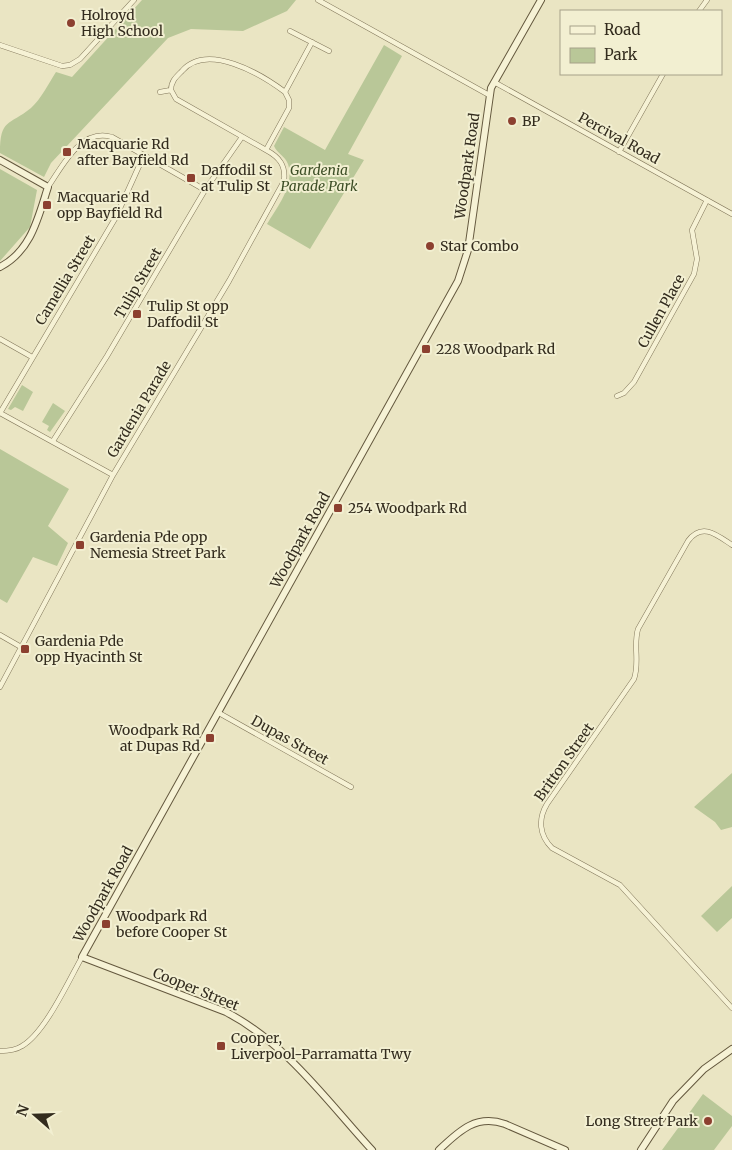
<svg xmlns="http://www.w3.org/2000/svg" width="732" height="1150" viewBox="0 0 732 1150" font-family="Merriweather,serif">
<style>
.green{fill:#b9c798}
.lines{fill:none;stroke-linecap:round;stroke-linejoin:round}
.street-casing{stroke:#82775b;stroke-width:5.5}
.secondary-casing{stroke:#64583e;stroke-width:8}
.street{stroke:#f6f2d5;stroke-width:4.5}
.secondary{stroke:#f6f2d5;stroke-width:6}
.poi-dot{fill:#8c4030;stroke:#f2efd1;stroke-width:2}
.labels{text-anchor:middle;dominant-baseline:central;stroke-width:4;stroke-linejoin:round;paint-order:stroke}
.poi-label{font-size:14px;fill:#332c1e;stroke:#f2efd1;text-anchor:start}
.street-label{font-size:14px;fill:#332c1e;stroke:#f2efd1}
.park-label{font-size:14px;font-style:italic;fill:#3d4e26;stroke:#f2efd1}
</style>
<rect width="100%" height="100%" fill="#eae5c3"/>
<path class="green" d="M142 0H296L287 11 243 31 191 29 168 38 51 163 44 177 0 153C0 118 9 126 31 108 41 99 49 83 56 72L72 77Z
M384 45 402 56 348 154 364 160 310 249 267 224C277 207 295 185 288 164 285 156 277 153 274 146L284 127 325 150Z
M0 169 37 190 30 227 0 261Z
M22 385 33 392 23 411 15 407 11 410 8 409Z
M53 403 65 411 50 432 47 430 49 426 42 422Z
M0 449 69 489 48 526 68 543 57 566 33 557 7 603 0 599Z
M732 773V827L721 830 715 822 694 807Z
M732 886V918L717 932 701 916Z
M703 1094 732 1116V1126L714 1150H662Z"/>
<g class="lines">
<defs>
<path id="street" d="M318 0 489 95
M699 11 707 0
M290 31 329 51
M0 45 62 66 70 65 80 59 134 0
M494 82 732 214
M160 92 171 90
M285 92 312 42
M619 152 663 74
M48 187C62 167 81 127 112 137L205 190
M0 339 32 357
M617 396 624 393 634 382 694 274 697 259 692 230 707 200
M0 413 116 217 144 155
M0 413 113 475
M53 441 107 356 205 190 242 137
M732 545C717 535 702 522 688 541L638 629C633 646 640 662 634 679L547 804C538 819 539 835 552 848L620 885 732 1008
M0 635 21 647
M0 687 113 475 229 281 284 181C286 165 279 157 266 150L289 108V100L285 92C261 74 207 42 182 71 176 77 171 81 171 90L176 99 266 150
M219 713 351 787
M0 1051C8 1051 16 1050 22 1046 45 1033 69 980 82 957"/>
<path id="secondary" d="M0 160 48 187C38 218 31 251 0 267
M372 1150C327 1101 286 1043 226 1012L82 957 458 281 468 250 491 88 541 0
M439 1150C459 1131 476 1114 505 1124L565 1150
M641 1150 673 1101 704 1069 732 1049"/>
</defs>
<use href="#street" class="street-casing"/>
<use href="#secondary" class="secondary-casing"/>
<use href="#street" class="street"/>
<use href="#secondary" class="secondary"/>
</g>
<g class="poi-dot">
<circle cx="71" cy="23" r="5"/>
<circle cx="512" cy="121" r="5"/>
<rect x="62" y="147" width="10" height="10" rx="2.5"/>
<rect x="186" y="173" width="10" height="10" rx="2.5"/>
<rect x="42" y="200" width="10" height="10" rx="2.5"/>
<circle cx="430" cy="246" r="5"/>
<rect x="132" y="309" width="10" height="10" rx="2.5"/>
<rect x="421" y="344" width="10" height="10" rx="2.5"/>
<rect x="333" y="503" width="10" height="10" rx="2.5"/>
<rect x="75" y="540" width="10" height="10" rx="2.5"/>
<rect x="20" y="644" width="10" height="10" rx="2.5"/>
<rect x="205" y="733" width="10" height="10" rx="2.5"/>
<rect x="101" y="919" width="10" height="10" rx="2.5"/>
<rect x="216" y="1041" width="10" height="10" rx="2.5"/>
<circle cx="708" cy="1121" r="5"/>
</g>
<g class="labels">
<g class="poi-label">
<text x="81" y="15">Holroyd<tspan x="81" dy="16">High School</tspan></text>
<text x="522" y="121">BP</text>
<text x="77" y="144">Macquarie Rd<tspan x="77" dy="16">after Bayfield Rd</tspan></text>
<text x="201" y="170">Daffodil St<tspan x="201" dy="16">at Tulip St</tspan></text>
<text x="57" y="197">Macquarie Rd<tspan x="57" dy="16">opp Bayfield Rd</tspan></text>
<text x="440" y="246">Star Combo</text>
<text x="147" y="306">Tulip St opp<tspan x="147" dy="16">Daffodil St</tspan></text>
<text x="436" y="349">228 Woodpark Rd</text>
<text x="348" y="508">254 Woodpark Rd</text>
<text x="90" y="537">Gardenia Pde opp<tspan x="90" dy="16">Nemesia Street Park</tspan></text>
<text x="35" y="641">Gardenia Pde<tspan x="35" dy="16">opp Hyacinth St</tspan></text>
<text x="200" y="730" text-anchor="end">Woodpark Rd<tspan x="200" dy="16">at Dupas Rd</tspan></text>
<text x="116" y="916">Woodpark Rd<tspan x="116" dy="16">before Cooper St</tspan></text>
<text x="231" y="1038">Cooper,<tspan x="231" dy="16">Liverpool-Parramatta Twy</tspan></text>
<text x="698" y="1121" text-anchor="end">Long Street Park</text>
</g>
<g class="street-label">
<text transform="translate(619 138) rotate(29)">Percival Road</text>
<text transform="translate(467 166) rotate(-82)">Woodpark Road</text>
<text transform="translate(65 280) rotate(-59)">Camellia Street</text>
<text transform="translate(138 283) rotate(-60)">Tulip Street</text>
<text transform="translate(661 311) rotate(-61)">Cullen Place</text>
<text transform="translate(139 409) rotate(-59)">Gardenia Parade</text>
<text transform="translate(300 540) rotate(-61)">Woodpark Road</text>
<text transform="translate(290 740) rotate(29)">Dupas Street</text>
<text transform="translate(564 762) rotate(-55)">Britton Street</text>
<text transform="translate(103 894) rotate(-61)">Woodpark Road</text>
<text transform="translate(196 989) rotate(22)">Cooper Street</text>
</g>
<g class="park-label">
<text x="319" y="170">Gardenia<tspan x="319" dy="16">Parade Park</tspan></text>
</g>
</g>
<rect x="560" y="10" width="162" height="65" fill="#f2efd1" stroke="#a6a189"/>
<rect x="570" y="26" width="25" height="8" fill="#f6f2d5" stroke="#a6a189"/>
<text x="604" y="35" font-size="15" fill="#332c1e">Road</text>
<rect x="570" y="48" width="25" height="15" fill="#b9c798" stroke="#a6a189"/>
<text x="604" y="60" font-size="15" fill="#332c1e">Park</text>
<g transform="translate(35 1115) rotate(290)" stroke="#f2efd1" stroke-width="4" paint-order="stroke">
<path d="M0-4L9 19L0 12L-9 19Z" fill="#332c1e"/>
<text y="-8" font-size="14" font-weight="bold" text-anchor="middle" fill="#332c1e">N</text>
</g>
</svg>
